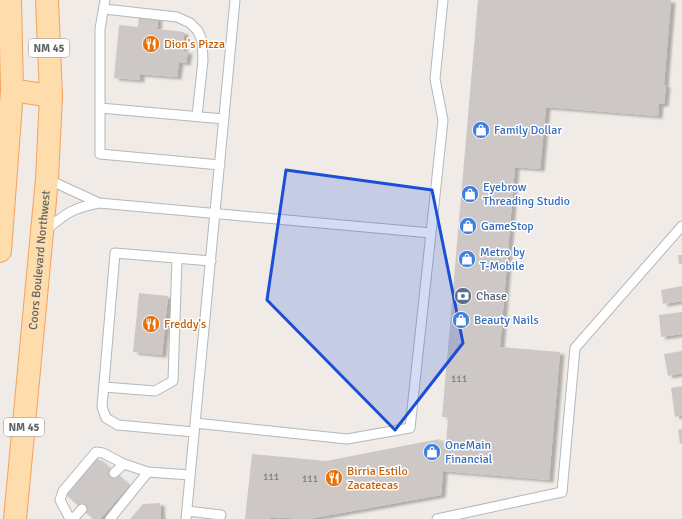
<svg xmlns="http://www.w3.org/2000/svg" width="682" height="519" viewBox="0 0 682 519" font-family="Signika,sans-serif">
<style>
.building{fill:#cdc8c5;filter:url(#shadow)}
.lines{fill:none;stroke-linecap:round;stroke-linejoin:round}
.service-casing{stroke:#b3b8bb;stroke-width:11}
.primary-casing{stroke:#f3a25b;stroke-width:24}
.service{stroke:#fff;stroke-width:9}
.primary{stroke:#ffdcac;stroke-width:22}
.marked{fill:#1d4ed8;fill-opacity:0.2;stroke:#1d4ed8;stroke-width:3;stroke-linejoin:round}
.labels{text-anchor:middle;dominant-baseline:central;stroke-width:3;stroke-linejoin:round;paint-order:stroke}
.number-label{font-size:10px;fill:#797d7e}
.shield{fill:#fff;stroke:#8e9294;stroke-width:1}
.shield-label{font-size:11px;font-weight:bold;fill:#5d6466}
.food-label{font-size:12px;fill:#c56008;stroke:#fff;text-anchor:start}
.shop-label{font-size:12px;fill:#366cbe;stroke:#fff;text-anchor:start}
.street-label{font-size:12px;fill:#5d6466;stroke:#fff}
.service-label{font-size:12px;fill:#4e5e75;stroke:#fff;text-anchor:start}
</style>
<defs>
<filter id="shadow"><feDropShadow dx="4.5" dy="2.5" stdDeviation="1" flood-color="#0004"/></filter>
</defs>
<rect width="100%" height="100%" fill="#f0ebe6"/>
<path class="building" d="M478 0H671L664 85H666L664 104H659L658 116 546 107 540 169 515 167 500 347 560 352 549 480 443 471 441 495 308 519 271 517V519H245L252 454 326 461 439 439V441L442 440 443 443H446L448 417H442Z
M139 15 158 17 157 29 184 32 183 51H188L186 63 179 62 177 77 140 74V80L114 78 119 25 138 27Z
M678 255H682V264H679Z
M682 286V301L663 304 661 290Z
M139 293 168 296 162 355 133 352Z
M682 312V334L661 337 659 315Z
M682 351V373L668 376 664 354Z
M682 386V415L675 417 671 388Z
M682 429V443L680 444 678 430Z
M97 458 129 486 100 519H93L65 494Z
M160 503 161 519H130L143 504Z"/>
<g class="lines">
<defs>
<path id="service" d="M105 0 100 29V154L220 165
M104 9 177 17 190 23 198 31 202 41 203 60 197 116
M100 108 224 119
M99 203 431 233 443 120 435 79 443 0
M46 230C66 213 73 208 99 203L47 179
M104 387 155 391 173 381 177 258
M195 423 347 439 410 428 431 233
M194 432 118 425 106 418 102 407 115 253 211 261
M114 473 124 464 148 472 190 475
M187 511 221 515
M70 519 60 500 63 491 96 452 103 453 124 464
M73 519 82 509
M110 519 148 472
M186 519 235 0
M437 519 562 492 575 348 682 226"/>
<g id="primary">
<path d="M12 90 51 96"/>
<path d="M0 251 12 90 10 0"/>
<path id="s1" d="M15 519 47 179 51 96 47 0"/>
</g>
</defs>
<use href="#service" class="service-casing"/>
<use href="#primary" class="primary-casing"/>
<use href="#service" class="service"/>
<use href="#primary" class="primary"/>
</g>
<path class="marked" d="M286 170 432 190 463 343 395 430 267 300Z"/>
<defs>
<symbol id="restaurant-disc" viewBox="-11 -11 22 22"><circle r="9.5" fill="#e8710a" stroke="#fff"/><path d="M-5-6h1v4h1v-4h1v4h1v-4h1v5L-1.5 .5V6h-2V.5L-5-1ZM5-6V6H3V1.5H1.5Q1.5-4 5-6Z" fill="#fff"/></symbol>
<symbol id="shop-disc" viewBox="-11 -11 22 22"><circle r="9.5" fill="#3f7fe0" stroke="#fff"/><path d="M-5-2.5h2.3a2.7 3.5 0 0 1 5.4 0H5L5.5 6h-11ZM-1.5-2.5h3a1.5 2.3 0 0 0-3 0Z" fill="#fff"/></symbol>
<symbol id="bank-disc" viewBox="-11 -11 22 22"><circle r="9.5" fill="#5c6f8a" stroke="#fff"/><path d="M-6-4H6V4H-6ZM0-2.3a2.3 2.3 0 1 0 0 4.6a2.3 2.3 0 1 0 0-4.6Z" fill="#fff"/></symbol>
</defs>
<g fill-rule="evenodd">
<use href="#restaurant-disc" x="141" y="34" width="20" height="20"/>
<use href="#shop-disc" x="471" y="120" width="20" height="20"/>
<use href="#shop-disc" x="460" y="184" width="20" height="20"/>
<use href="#shop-disc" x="458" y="216" width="20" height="20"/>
<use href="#shop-disc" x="457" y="249" width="20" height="20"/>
<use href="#bank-disc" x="453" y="286" width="20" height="20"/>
<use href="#shop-disc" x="451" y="310" width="20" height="20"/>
<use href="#restaurant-disc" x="141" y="314" width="20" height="20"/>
<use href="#shop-disc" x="422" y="442" width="20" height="20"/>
<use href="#restaurant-disc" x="324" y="468" width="20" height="20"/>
</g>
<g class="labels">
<g class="number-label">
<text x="459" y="379">111</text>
<text x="271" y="477">111</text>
<text x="310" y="479">111</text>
</g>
<g class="shield">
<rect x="29" y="39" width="40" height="18" rx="3"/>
<rect x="4" y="418" width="40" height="18" rx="3"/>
</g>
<g class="shield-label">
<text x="49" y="48">NM 45</text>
<text x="24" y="427">NM 45</text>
</g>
<g class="food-label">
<text x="164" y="44">Dion's Pizza</text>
<text x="164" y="324">Freddy's</text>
<text x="347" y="471">Birria Estilo<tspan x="347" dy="14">Zacatecas</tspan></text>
</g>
<g class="shop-label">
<text x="494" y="130">Family Dollar</text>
<text x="483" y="187">Eyebrow<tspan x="483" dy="14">Threading Studio</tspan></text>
<text x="481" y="226">GameStop</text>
<text x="480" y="252">Metro by<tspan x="480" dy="14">T-Mobile</tspan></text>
<text x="474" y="320">Beauty Nails</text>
<text x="445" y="445">OneMain<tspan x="445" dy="14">Financial</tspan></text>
</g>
<g class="street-label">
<text stroke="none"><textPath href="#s1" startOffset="260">Coors Boulevard Northwest</textPath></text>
</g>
<g class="service-label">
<text x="476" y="296">Chase</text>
</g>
</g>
</svg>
